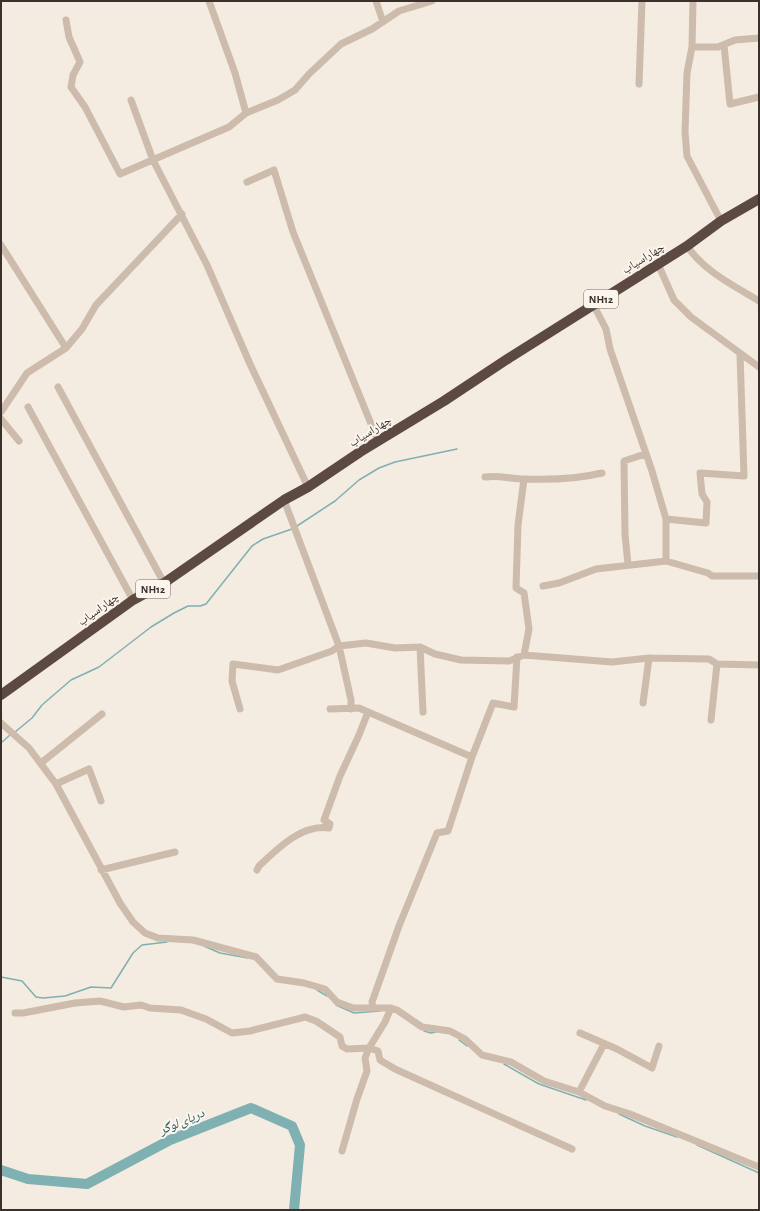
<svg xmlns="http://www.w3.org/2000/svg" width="760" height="1211" viewBox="0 0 760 1211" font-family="'Alegreya Sans','Noto Naskh Arabic',sans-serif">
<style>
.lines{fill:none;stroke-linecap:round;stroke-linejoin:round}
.stream{stroke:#7fb0b2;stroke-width:1.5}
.river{stroke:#7fb0b2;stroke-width:10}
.minor{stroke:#cdbbac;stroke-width:7}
.highway{stroke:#5c4a42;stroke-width:10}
.labels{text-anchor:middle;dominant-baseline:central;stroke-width:4;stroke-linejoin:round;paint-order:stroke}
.shield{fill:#fbf5ee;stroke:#756b66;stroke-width:1}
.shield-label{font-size:11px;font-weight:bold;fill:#3b302b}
.street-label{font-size:12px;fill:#3b302b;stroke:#fbf5ee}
.water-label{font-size:13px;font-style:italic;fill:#1f5a5e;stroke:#fbf5ee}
</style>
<rect width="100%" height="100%" fill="#f4ebe1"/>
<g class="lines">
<path class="stream" d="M297 526 335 501 359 480 379 468 395 462 457 449
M15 732 32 718 42 705 71 680 99 667 151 627 174 613 188 606H200L206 604 252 546 263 539 292 529
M1 743 10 735
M204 946 220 953 248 958
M1 977 22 981 36 997 43 998 65 996 91 987 111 988 133 953 142 945 167 942
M317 990 327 996
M336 1005 354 1013 380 1011
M424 1031 431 1033 436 1032
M459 1040 467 1046
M504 1064 539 1084 586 1100
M619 1114 645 1126 677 1137
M697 1145 759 1173"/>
<path class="river" d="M1 1170 28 1179 87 1184 170 1140 251 1108 292 1126 300 1145 294 1210"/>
<path class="minor" d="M209 1 235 73 246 113
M376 1 383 22
M693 1 692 47 687 73 685 132 687 156 721 221
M66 20 69 37 80 62 73 75 71 87 85 107 120 174 229 127 246 113 278 100 295 90 309 74 341 44 372 29 399 11 432 1
M724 45 730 104 759 97
M692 47H718L735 40 759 38
M639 84 642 1
M131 100 153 160 207 265 250 364 308 487
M247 182 274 170 293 232 378 441
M1 245 66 348
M687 246C705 272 733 285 759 301
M658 264 674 300 691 317 759 367
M593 304 606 329 610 349 652 471 666 519V561
M58 387 164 583
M28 407 133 600
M1 412 27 373 66 348 82 329 96 305 182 214
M1 419 19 441
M485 477C499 475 511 479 525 479 551 480 577 479 602 473
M524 479 518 525 516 588 524 593 529 629 524 655
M284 500 339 646 351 700V709
M666 519 706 523 707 502 702 494 700 473 744 476 740 354
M628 565 625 534 624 461 645 454
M543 586 559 583 596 569 666 561 708 573 712 576H759
M420 647 423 712
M643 703 649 658
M240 709 232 681 233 664 278 670 332 651 339 646 366 643 395 648 420 647 435 654 461 660 509 661 524 655 612 662 649 658 709 659 717 664 759 665
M330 709 359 708 472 757
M711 720 717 664
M1 723 29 748 56 784 120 903 133 922 145 933 158 938 193 940 256 957 277 979 304 983 325 989 337 1002 353 1008H391L397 1010 422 1027 450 1031 465 1039 482 1055 511 1062 544 1081 579 1092 605 1106 630 1114 759 1167
M41 763 102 714
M56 784 89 769 101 801
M101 870 175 852
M257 870 259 866C278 848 302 824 329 828L330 824 324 820 340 776 359 735 368 712
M373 1008 372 1002 399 926 437 833 448 831 472 757 493 703 514 707 517 657
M15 1013H23L75 1003 100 1001 124 1007 141 1005 150 1008 181 1010 206 1019 232 1033 250 1031 305 1017 316 1021 340 1037 342 1046 347 1049 369 1048 378 1051 380 1060 395 1069 572 1149
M580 1033 617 1049 652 1068 659 1046
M579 1092 604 1044
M342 1151 357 1099 367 1071 365 1058 369 1048 385 1022 391 1008"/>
<path class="highway" d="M1 695 133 600 164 583 284 500 308 487 360 452 444 401 509 358 687 246 721 221 759 199"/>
</g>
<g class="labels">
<g class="shield">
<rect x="584" y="290" width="34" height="18" rx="3"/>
<rect x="136" y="580" width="34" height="18" rx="3"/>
</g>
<g class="shield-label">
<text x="601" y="299">NH12</text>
<text x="153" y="589">NH12</text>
</g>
<g class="street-label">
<text transform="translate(643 258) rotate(-32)">چهاراسیاب</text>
<text transform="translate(370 431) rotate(-32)">چهاراسیاب</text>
<text transform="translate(98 609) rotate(-36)">چهاراسیاب</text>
</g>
<g class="water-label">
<text transform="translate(182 1122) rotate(-23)">دریای لوگر</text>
</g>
</g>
<rect width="760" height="1211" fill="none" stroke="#3b302b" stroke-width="4"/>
</svg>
